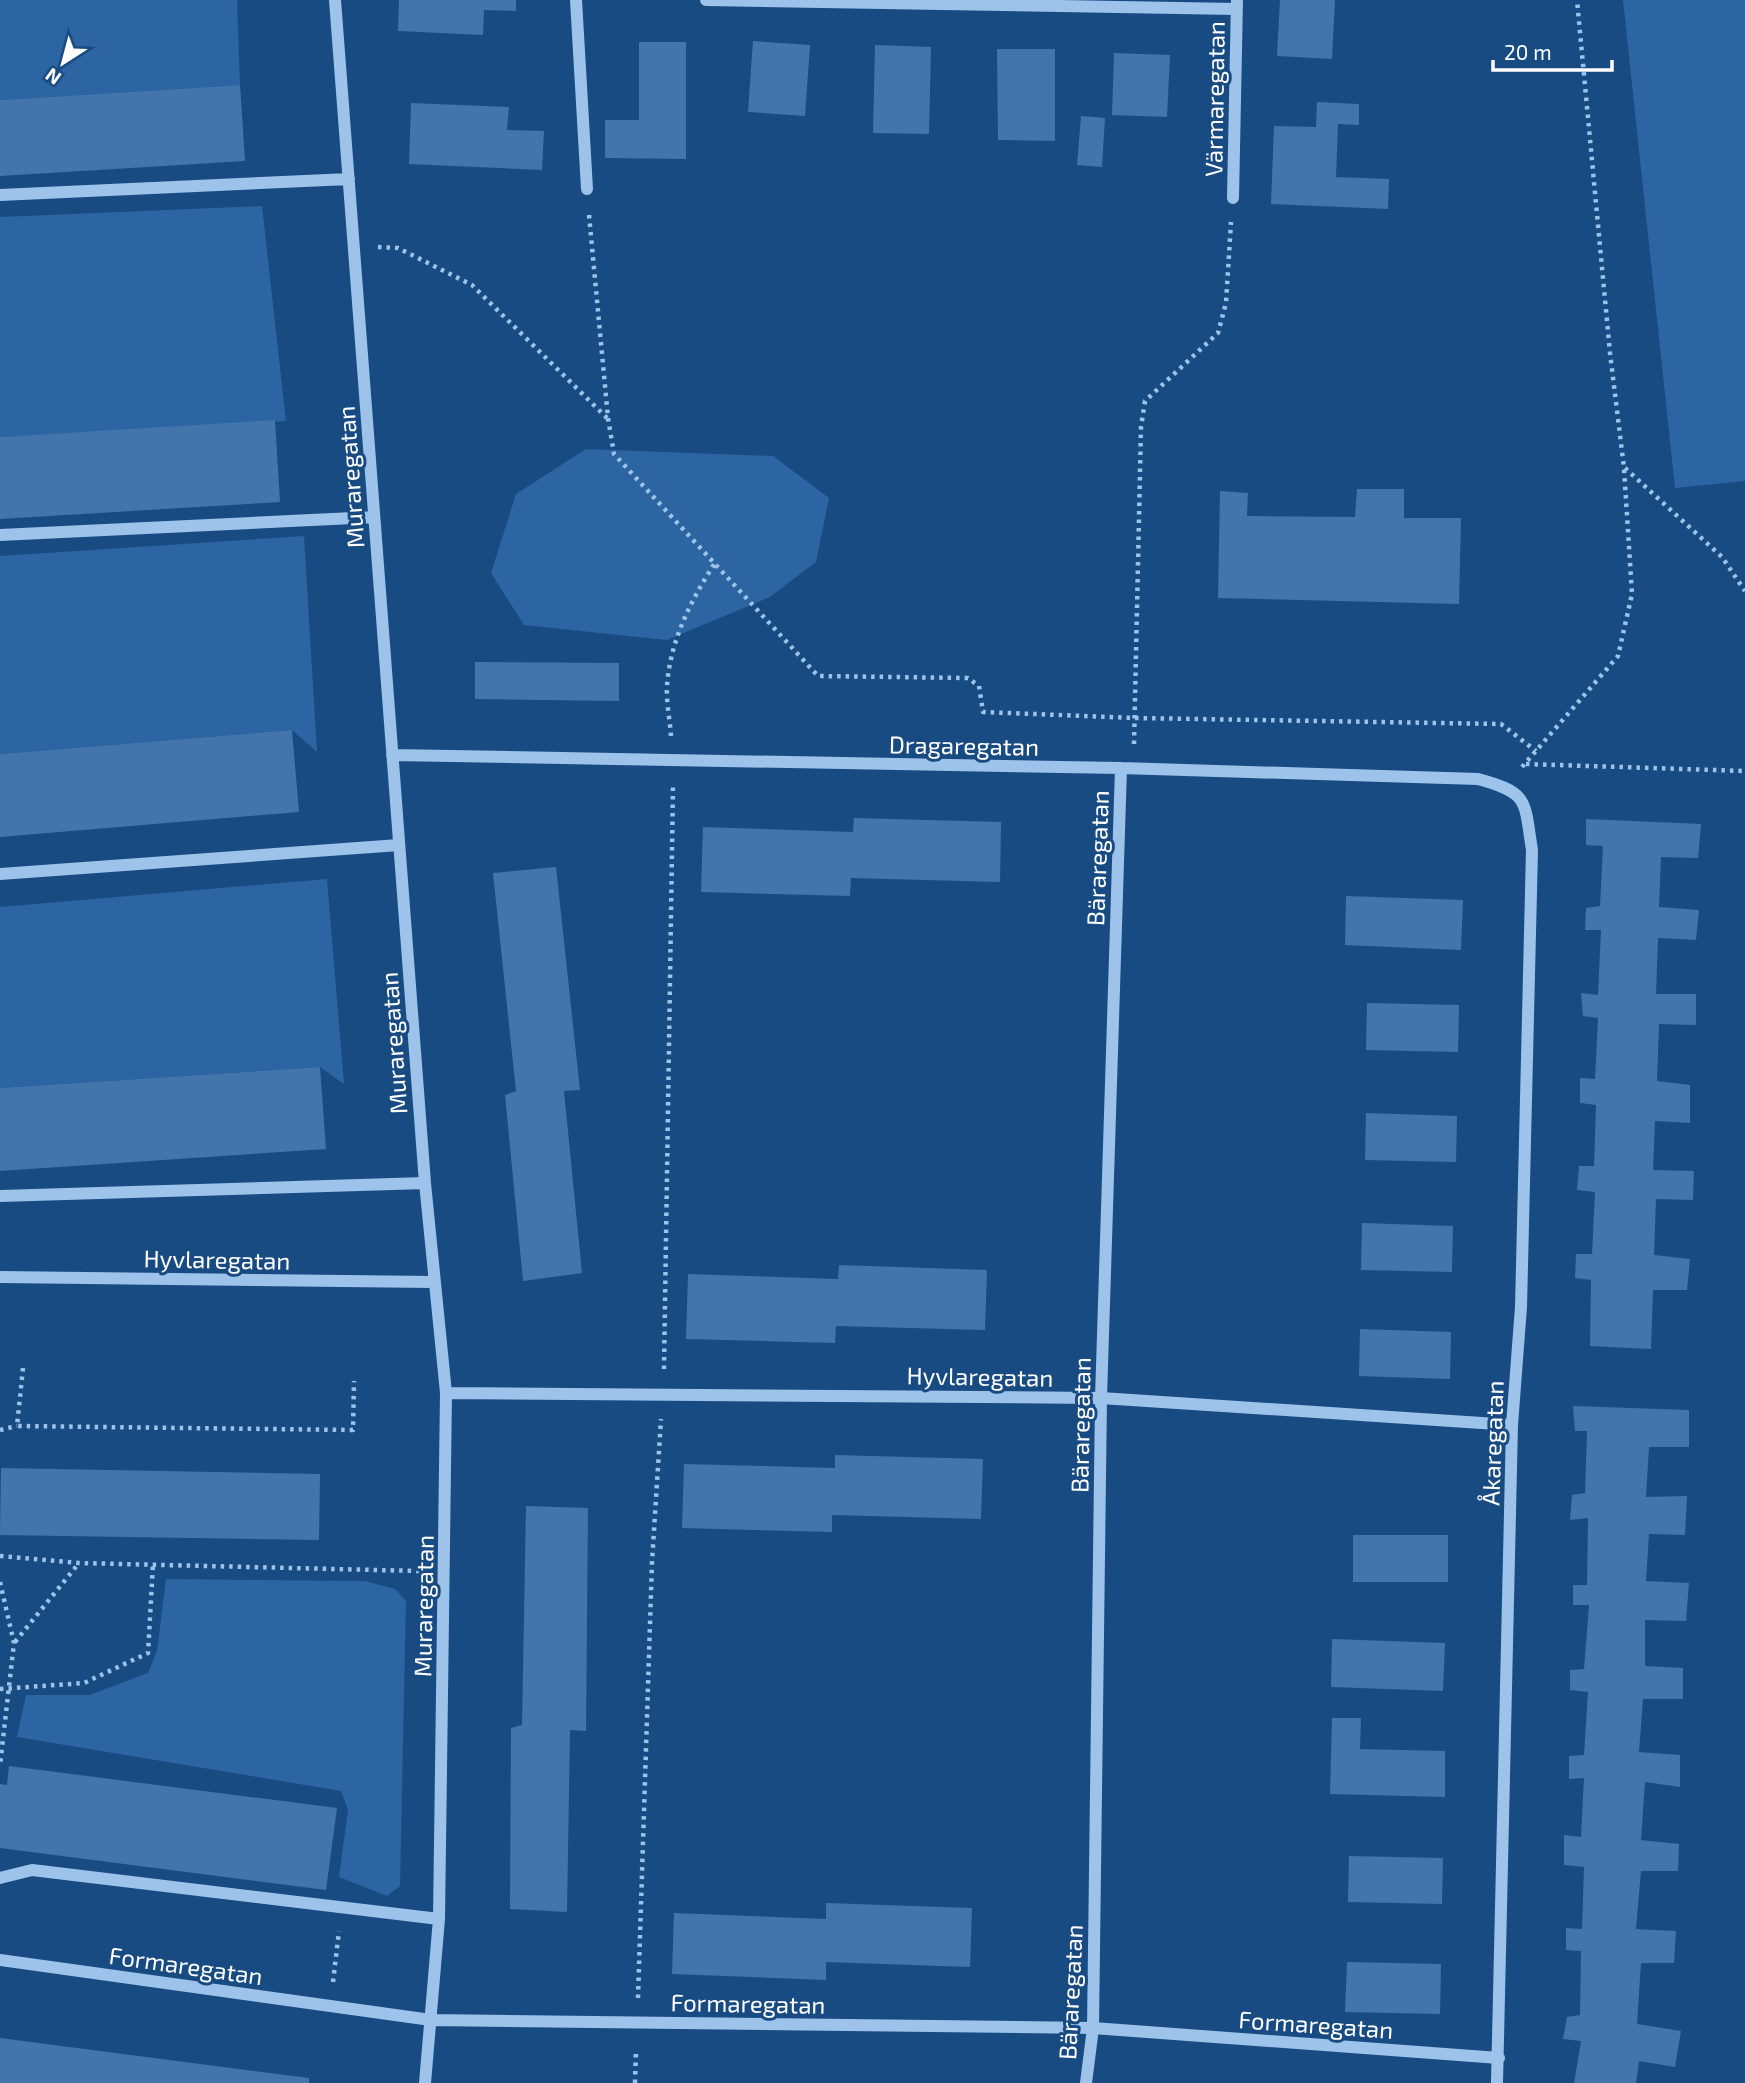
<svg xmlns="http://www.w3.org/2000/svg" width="1745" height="2083" viewBox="0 0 1745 2083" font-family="'Exo 2',sans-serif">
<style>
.green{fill:#2c65a2}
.building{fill:#4175ac}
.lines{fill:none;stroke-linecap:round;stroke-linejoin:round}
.path{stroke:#9dc3eb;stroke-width:4.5;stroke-dasharray:3.5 5;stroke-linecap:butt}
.minor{stroke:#9dc3eb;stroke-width:12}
.labels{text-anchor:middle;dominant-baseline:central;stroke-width:6;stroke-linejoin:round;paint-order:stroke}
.street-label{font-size:24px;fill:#fff;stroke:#194b83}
</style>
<rect width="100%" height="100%" fill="#194b83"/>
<path class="green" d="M0 0H237L240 85 0 100Z
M1623 0H1745V481L1675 488Z
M262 206 286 421 0 437V217Z
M586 449 773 456 829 498 816 562 770 597 667 640 524 625 491 573 516 494Z
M304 536 317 752 292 730 0 754V556Z
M327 879 344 1084 320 1067 0 1088V907Z
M166 1579 365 1581 395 1589 406 1601 400 1886 387 1896 339 1877 348 1810 341 1791 17 1737 26 1695H90L148 1673 157 1651Z"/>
<path class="building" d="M399 0H516V11L484 10 483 35 398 31Z
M1280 0H1335L1332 59 1277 56Z
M753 41 810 45 805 116 748 112Z
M639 42H686V159L605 158V120H639Z
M875 45 931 47 929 134 873 133Z
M997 49H1055V141L998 140Z
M1114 53 1170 55 1167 117 1112 115Z
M240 85 245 161 0 176V100Z
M1317 102 1359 104V125L1338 124 1336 177 1389 179 1388 209 1271 204 1274 126 1316 127Z
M411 103 509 107 507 130 544 131 542 170 409 164Z
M1081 116 1105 118 1102 167 1077 165Z
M275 420 280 502 0 519V437Z
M1357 489H1404V518H1461L1459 604 1218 598 1220 491 1248 493 1247 516 1355 517Z
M475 662 619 663V701L475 699Z
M292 730 299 812 0 837V754Z
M854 818 1001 822 1000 882 851 878 850 896 701 892 703 827 853 832Z
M1586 819 1701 824 1698 858 1661 857 1659 907 1699 910 1696 940 1658 938 1656 994H1696V1025L1659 1024 1657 1081 1690 1085V1123L1655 1121 1653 1170 1694 1171 1693 1200 1656 1199 1654 1255 1690 1259 1687 1290H1653L1651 1349 1590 1346 1591 1280 1575 1278 1576 1254H1592L1595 1192 1577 1190 1579 1166H1594L1596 1105 1580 1103V1078L1595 1079 1598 1018 1583 1016 1581 993 1598 995 1601 930H1585L1586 908 1600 906 1603 846 1586 845Z
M556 867 580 1090 564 1091 582 1273 523 1281 505 1095 516 1091 493 873Z
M1346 896 1463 900 1461 950 1345 945Z
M1367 1003 1459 1005 1458 1052 1366 1050Z
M320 1067 326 1149 0 1171V1088Z
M1366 1113 1457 1116 1456 1162 1365 1160Z
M1362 1223 1453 1226 1452 1272 1361 1270Z
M839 1265 987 1270 985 1330 836 1326 835 1343 686 1339 688 1274 838 1279Z
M1360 1329 1451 1332 1450 1379 1359 1376Z
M1573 1406 1689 1410V1447H1649L1646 1497 1687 1496 1685 1535 1649 1534 1646 1581 1689 1583 1686 1621 1645 1620V1666L1683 1668V1699H1643L1639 1752 1680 1755V1787L1645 1782 1641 1840 1679 1844 1678 1871H1641L1636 1929 1676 1931 1674 1963H1641L1637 2024 1681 2031 1675 2067 1639 2061 1636 2083H1574L1581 2041 1563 2039 1567 2017 1580 2015 1581 1951 1566 1950V1928L1582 1929 1584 1867 1564 1865V1835L1581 1837 1584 1778 1569 1779V1756L1584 1755 1588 1692 1570 1690V1670L1584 1669 1589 1605H1573V1585H1587L1588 1518 1570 1520 1572 1495 1585 1493 1587 1431H1575Z
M835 1455 983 1459 981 1519 832 1515V1532L682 1528 684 1464 835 1468Z
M1 1468 320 1474 319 1540 0 1535Z
M526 1506 588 1508 586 1731 570 1730 567 1912 510 1909 511 1728 522 1725Z
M1353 1535H1448V1582H1353Z
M1332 1639 1445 1643 1443 1691 1331 1687Z
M1332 1718H1361L1360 1749 1445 1751V1797L1330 1794Z
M9 1766 337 1808 326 1890 0 1848V1784L7 1785Z
M1349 1856 1443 1858 1442 1904 1348 1902Z
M826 1903 972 1908 970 1967 826 1962V1980L672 1974 674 1913 826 1919Z
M1347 1962 1441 1964 1440 2014 1345 2012Z
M0 2038 309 2078V2083H0Z"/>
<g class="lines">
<path class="path" d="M589 215 608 418 614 454 818 676 968 678 979 686 983 712 1135 718 1501 724 1536 751
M378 247 398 248 472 285 607 418
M1625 468 1722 557 1745 591
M671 736C670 720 666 702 667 686 670 641 691 600 715 563
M1134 744 1141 427 1145 401 1218 333 1226 303 1231 222
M1526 764 1745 771
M1522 767 1618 656 1632 594 1624 468 1610 353 1577 0
M23 1368 17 1426 353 1430 354 1381
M664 1369 673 786
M0 1430 17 1426
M0 1556 79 1563 419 1571
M0 1582 14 1643 0 1765
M15 1642 79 1563
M0 1689 84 1683 148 1653 153 1564
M333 1982 339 1931
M638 1998 652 1562 661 1419
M635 2083 636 2049"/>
<path class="minor" d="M335 0 425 1183 446 1393 439 1919 425 2083
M576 0 587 189
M706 0 1236 9
M0 195 349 179
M1233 198 1237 0
M0 535 374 517
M392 755 1121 768 1478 779C1530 793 1524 801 1532 850L1521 1307 1512 1425 1497 2083
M0 874 399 845
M0 1196 425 1183
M0 1277 433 1282
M446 1393 1101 1398 1512 1425
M0 1878 32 1870 439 1919
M0 1960 431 2020 1093 2028 1499 2058
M1086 2083 1093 2028 1101 1398 1121 768"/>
</g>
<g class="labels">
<g class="street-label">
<text transform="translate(1214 99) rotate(-89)">Värmaregatan</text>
<text transform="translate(350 477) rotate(-94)">Muraregatan</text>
<text transform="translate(964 745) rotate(1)">Dragaregatan</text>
<text transform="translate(1097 858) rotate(-88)">Bäraregatan</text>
<text transform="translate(393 1043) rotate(-94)">Muraregatan</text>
<text transform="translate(217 1259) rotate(1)">Hyvlaregatan</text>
<text transform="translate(980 1376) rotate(1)">Hyvlaregatan</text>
<text transform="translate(1080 1425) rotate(-89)">Bäraregatan</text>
<text transform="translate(1492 1443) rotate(-88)">Åkaregatan</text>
<text transform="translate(423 1606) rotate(-89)">Muraregatan</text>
<text transform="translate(186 1965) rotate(8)">Formaregatan</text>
<text transform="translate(1070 1992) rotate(-87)">Bäraregatan</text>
<text transform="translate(748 2003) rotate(1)">Formaregatan</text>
<text transform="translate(1316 2024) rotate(4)">Formaregatan</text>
</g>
</g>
<g transform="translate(63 63) rotate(216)" stroke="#194b83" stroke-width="5" paint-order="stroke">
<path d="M0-5L12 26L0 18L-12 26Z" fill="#ffffff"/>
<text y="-10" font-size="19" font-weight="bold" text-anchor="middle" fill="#ffffff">N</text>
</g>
<path d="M1493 60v10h119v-10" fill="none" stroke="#ffffff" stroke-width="3.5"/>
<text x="1504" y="60" font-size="21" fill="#ffffff" stroke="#194b83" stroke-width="5" paint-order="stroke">20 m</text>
</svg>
